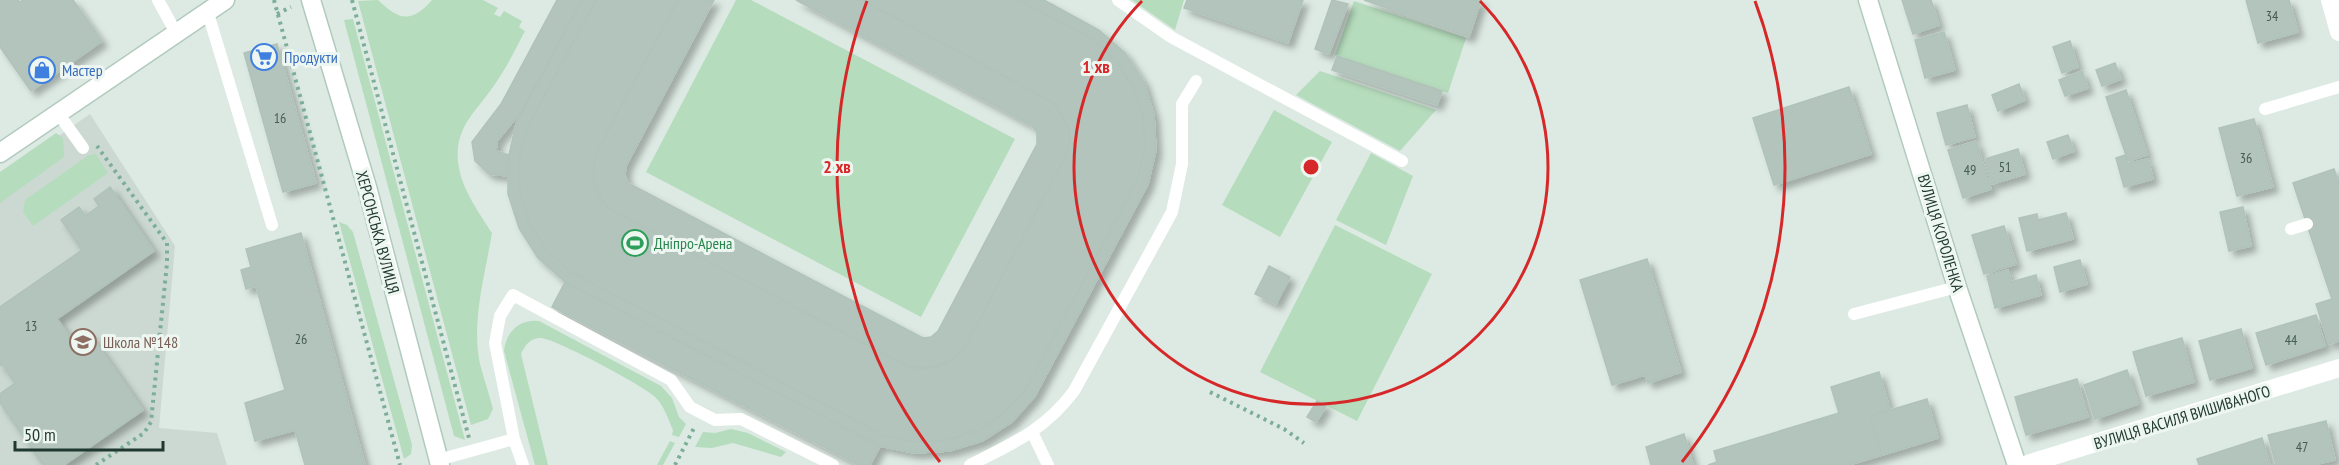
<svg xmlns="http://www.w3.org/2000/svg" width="2339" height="465" viewBox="0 0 2339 465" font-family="'PT Sans Narrow',sans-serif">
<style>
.built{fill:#ccd9d2}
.green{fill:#b5dcbc}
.building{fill:#b3c4bc;stroke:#b0c3b9;stroke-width:1.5;filter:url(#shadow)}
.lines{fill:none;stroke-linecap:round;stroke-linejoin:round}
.secondary-casing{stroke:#b1cabe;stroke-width:21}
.path{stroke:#7dae9a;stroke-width:4;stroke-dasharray:3 4.5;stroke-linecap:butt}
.lane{stroke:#fff;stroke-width:12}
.street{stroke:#fff;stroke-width:18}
.secondary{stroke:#fff;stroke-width:18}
.ring{fill:none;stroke:#d62828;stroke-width:3}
.labels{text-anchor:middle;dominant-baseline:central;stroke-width:6;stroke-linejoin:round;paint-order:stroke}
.number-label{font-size:14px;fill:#445c53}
.shop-label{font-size:16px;fill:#366cbe;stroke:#eef6f1;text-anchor:start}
.street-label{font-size:16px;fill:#1f3930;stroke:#eef6f1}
.leisure-label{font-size:16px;fill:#27864d;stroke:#eef6f1;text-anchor:start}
.education-label{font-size:16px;fill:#785e54;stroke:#eef6f1;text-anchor:start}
.centre{fill:#d62828;stroke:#eef6f1;stroke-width:3}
.ring-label{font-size:18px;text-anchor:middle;font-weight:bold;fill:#d62828;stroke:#eef6f1;stroke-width:6;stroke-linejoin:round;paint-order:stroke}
</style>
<defs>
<filter id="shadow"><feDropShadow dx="5.5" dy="5.5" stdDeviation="3" flood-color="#0004"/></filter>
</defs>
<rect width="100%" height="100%" fill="#ddeae3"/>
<path class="built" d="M90 114 175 246 159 428 217 433 227 465H0V177Z"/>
<path class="green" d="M378 0C399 20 411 24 432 0H483L498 8 494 14 500 17 504 11 522 21 519 27 525 31C515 50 506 69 493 87 474 114 452 130 459 168 463 191 480 214 492 233 485 275 471 322 480 364 484 379 489 394 493 409L488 419 471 425 358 1Z
M736 0H751L1015 139 921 317 646 172Z
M1132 0H1184L1175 30Z
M1354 1 1466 38 1448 93 1335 55Z
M353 19 465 440 454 436 344 20Z
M1320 71 1436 110 1400 151 1296 95Z
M1274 110 1332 142 1280 237 1222 205Z
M56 133 63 138 64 157 0 203V172Z
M1371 153 1413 176 1386 245 1336 220Z
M96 154 108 173 33 226 23 212 25 200 89 155Z
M339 222 347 225 353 232 412 445 411 454 404 459Z
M1335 225 1432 274 1357 421 1260 372Z
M539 321 661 386 672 398 679 417 686 424 679 437 672 435 673 430C668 419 664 405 655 397 644 386 556 339 541 338 530 338 525 345 521 354L548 465H535L504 351C506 332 519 319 539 321Z
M731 429 748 433 786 452 781 457 733 443 712 448 695 447 703 432 715 433Z
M670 441 675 443 663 465H657Z"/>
<path class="building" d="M0 0H18L20 2 23 0H73L102 41 31 91 0 47Z
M557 0H582L521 112 497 141 496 151 509 155 508 176 489 174 475 161 472 142 501 104Z
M582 0H596L527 128 519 160 520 192 529 223 547 250 571 272 883 435 916 442 947 440 979 430 1004 413 1026 389 1137 180 1145 149 1143 117 1133 87 1116 61 1093 39 1019 0H1044L1099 30 1125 53 1144 82 1154 116 1156 150 1148 184 1035 396 1012 422 982 441 949 451 914 453 880 446 565 282 538 258 519 228 508 194V159L516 124Z
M596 0H678L595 155 593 180 604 203 613 211 907 366 920 369 945 364 964 349 1066 155 1070 143 1069 131 1058 108 1049 100 862 0H1019L1093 39 1116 61 1133 87 1143 117 1145 149 1137 180 1026 389 1004 413 979 430 947 440 916 442 883 435 571 272 547 250 529 223 520 192 519 160 527 128Z
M678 0H714L626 166 625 175 628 183 923 338 931 337 938 331 1037 144V132L1031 125 796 0H862L1049 100 1058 108 1069 131 1070 143 1066 155 964 349 955 358 933 368 907 366 613 211 604 203 593 180 595 155Z
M1187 0H1303L1288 43 1184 8Z
M1332 0 1348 4 1329 54 1315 49Z
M1364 0H1481L1469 37Z
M1902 0H1931L1939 25 1913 34Z
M2246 0H2289L2298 32 2258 43Z
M1944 32 1955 70 1925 78 1915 40Z
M2070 41 2078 67 2062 73 2053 47Z
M277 44 316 183 283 192 244 53Z
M1337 56 1442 91 1437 105 1332 70Z
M2115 63 2121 79 2102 86 2096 70Z
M2082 71 2088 88 2065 96 2059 80Z
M2019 84 2025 100 1998 111 1992 95Z
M1849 87 1871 154 1774 185 1753 118Z
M2126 90 2147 155 2128 161 2106 97Z
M1967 105 1975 137 1946 145 1937 113Z
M2254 119 2273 187 2237 196 2219 128Z
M2068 135 2074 151 2053 159 2047 142Z
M1976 141 1991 189 1963 198 1948 150Z
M2018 149 2025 174 1992 184 1985 159Z
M2125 155 2127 164 2148 159 2153 179 2124 187 2116 158Z
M2334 169 2339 183V341L2329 344 2316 304 2332 299 2293 183Z
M110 187 154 251 57 319 75 344 89 333 143 410 64 465H43L0 403V394L15 383 2 364 0 366V307L82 250 61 220 79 207 85 216 99 206 94 199Z
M2243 207 2251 246 2229 251 2220 212Z
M2066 213 2073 239 2027 251 2019 218 2037 214 2038 220Z
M2004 226 2016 264 1984 274 1972 235Z
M301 233 365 465H305L295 430 255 441 245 403 285 390 256 286 246 289 241 270 251 267 246 249Z
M1647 259 1681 372 1648 383 1645 375 1612 385 1580 280Z
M2080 260 2087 284 2060 292 2054 267Z
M1269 266 1290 277 1276 304 1255 294Z
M2008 270 2011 282 2036 275 2041 295 1995 308 1987 276Z
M565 282 880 446 870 465H859L552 307Z
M2316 315 2325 346 2266 365 2256 333Z
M2241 329 2252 368 2210 380 2199 341Z
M2182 338 2194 382 2146 396 2133 352Z
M2127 370 2138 404 2095 419 2084 385Z
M1879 372 1890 410 1870 416 1882 455 1849 465H1708L1717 462 1714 451 1839 413 1831 387Z
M2077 379 2088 417 2026 435 2015 397Z
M1927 399 1938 438 1882 455 1870 416Z
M1317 401 1326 406 1316 422 1307 417Z
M2326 421 2335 460 2313 465H2276L2268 435Z
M1684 434 1693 465H1651L1646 447Z
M2262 438 2270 465H2199L2197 459Z"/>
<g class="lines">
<defs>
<path id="secondary" d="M311 0 367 187 440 465
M1868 0 1957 287 2017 465
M0 153 225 0"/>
</defs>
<use href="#secondary" class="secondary-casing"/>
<path class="path" d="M274 0 400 465
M352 0 469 438
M277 14 291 7
M1210 392 1284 429 1304 443
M96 465 144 433 151 422 167 263V243L97 146
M675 465 695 426"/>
<path class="lane" d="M158 0 175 31
M1118 0 1171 37 1402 161
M207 10 272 225
M2265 109 2339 87
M58 113 83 148
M2291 229 2307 224
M1854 314 1957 287
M1032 432 1048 465
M514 439 495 343 500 316 513 295 671 380 690 407 715 420 741 419 833 465
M438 460 514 439 523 465
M970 465C1012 444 1045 430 1074 391L1172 212 1182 164V104L1196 81"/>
<path class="street" d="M2330 0 2339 32
M2024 465 2339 368"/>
<use href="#secondary" class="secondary"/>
</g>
<g class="ring">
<path d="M1480 1A237 237 0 1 1 1142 1"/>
<path d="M940 462A474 474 0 0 1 867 1M1755 1A474 474 0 0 1 1682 462"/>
</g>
<defs>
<symbol id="supermarket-ring" viewBox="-11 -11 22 22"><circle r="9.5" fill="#eef6f1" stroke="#3f7fe0" stroke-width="1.5"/><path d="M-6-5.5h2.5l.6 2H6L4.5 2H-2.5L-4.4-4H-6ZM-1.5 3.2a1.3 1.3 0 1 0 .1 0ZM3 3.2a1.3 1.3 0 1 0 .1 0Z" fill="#3f7fe0"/></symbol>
<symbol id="shop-ring" viewBox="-11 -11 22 22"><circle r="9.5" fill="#eef6f1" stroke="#3f7fe0" stroke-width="1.5"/><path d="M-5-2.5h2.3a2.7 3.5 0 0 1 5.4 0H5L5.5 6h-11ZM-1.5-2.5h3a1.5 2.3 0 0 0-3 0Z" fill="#3f7fe0"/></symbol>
<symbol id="stadium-ring" viewBox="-11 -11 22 22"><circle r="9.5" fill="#eef6f1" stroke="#2e9e5b" stroke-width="1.5"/><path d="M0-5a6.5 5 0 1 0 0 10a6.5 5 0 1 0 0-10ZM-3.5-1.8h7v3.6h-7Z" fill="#2e9e5b"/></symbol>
<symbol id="school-ring" viewBox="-11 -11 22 22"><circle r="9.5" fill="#eef6f1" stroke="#8d6e63" stroke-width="1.5"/><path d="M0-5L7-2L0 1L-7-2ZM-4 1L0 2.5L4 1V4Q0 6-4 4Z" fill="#8d6e63"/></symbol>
</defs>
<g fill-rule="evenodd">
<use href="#supermarket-ring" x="249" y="42" width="30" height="30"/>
<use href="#shop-ring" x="27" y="55" width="30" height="30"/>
<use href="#stadium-ring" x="620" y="228" width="30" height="30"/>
<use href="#school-ring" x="68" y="327" width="30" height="30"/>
</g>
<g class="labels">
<g class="number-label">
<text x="2272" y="16">34</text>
<text x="280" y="118">16</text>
<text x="2246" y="158">36</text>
<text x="2005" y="167">51</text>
<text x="1970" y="170">49</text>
<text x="31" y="326">13</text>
<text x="301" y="339">26</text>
<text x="2291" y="340">44</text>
<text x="2302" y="447">47</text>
</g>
<g class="shop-label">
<text x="284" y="57">Продукти</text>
<text x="62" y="70">Мастер</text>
</g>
<g class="street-label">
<text transform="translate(378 232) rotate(75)">ХЕРСОНСЬКА ВУЛИЦЯ</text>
<text transform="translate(1941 233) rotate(73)">ВУЛИЦЯ КОРОЛЕНКА</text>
<text transform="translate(2182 417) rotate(-17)">ВУЛИЦЯ ВАСИЛЯ ВИШИВАНОГО</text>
</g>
<g class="leisure-label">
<text x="654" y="243">Дніпро-Арена</text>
</g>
<g class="education-label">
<text x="103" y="342">Школа №148</text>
</g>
</g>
<circle cx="1311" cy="167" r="9" class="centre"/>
<g class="ring-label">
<text x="1096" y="73">1 хв</text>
<text x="837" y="173">2 хв</text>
</g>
<path d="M15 441v9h148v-9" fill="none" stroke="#1f3930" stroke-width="3"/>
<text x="24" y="441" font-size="18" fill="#1f3930" stroke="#eef6f1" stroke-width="4.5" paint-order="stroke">50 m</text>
</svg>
